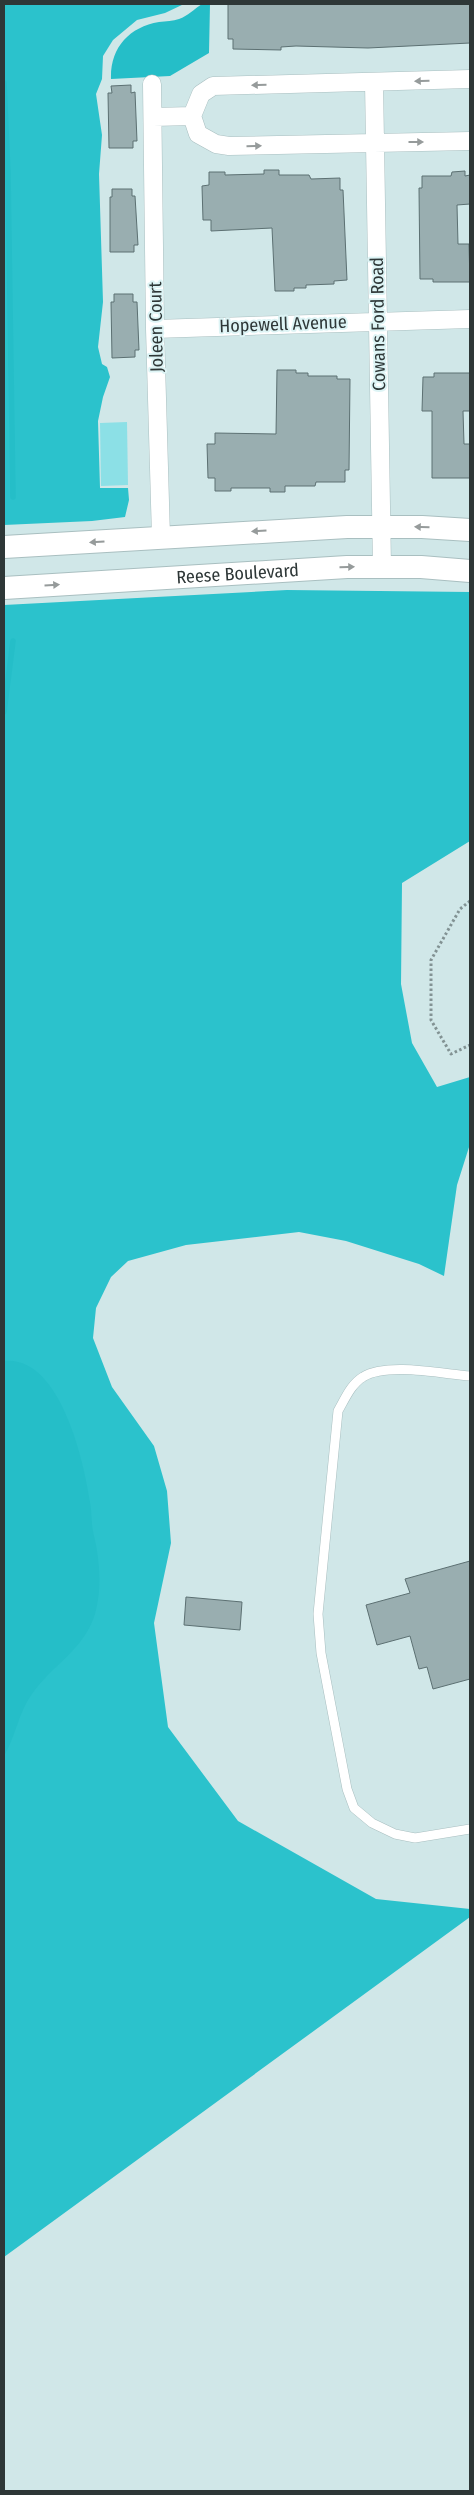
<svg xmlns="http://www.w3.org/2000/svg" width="474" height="2495" viewBox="0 0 474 2495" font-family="'Fira Sans Condensed',sans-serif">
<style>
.green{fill:#8ce0e6}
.forest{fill:#2bc2cc}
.water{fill:#25bec8}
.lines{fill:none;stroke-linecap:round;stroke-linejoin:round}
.stream{stroke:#25bec8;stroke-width:5.5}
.building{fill:#99aeb0;stroke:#5c7072}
.service-casing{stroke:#a9bfc0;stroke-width:10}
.minor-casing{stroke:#a9bfc0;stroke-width:19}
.tertiary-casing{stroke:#a9bfc0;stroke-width:24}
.path{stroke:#829293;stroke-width:3;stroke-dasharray:2.5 2.5;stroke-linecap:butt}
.service{stroke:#fff;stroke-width:9}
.minor{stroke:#fff;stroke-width:18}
.tertiary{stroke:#fff;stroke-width:22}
.oneway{fill:#969b9b}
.labels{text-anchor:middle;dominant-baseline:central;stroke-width:4;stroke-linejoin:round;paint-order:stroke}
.street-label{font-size:18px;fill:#2e3737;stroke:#ddf4f5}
</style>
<rect width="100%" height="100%" fill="#d0e7e8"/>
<path class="green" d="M127 422 128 485 101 486 100 423Z"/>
<path class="forest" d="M4 4H184L165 13 137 20 113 40 103 56 102 79 96 94 102 135 99 174 103 302 98 347 102 364 107 367 110 377 103 397 98 421 100 488H128L129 500 125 517 92 521 4 525Z
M287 590 470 592V841L402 883 401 984 412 1043 437 1087 470 1077V1144L457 1185 444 1276 419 1264 346 1241 299 1232 186 1245 128 1261 111 1277 96 1308 93 1338 112 1387 154 1446 167 1491 171 1543 154 1623 168 1727 238 1821 376 1899 470 1909V1917L4 2257V605Z"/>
<path class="water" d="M202 4H210L209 53 170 76 111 79C110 48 129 27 159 22 166 21 173 21 179 19 188 16 194 9 202 4Z
M4 1361C60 1355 84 1461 90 1502 92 1513 91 1525 94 1536 100 1561 102 1589 95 1614 84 1650 52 1665 32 1694 18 1713 16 1736 4 1756Z"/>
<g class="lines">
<path class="stream" d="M4 83 8 174 13 497
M4 712 13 641"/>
</g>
<path class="building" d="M228 4H470V43L368 48 296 46 281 47V50L233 49V39H228Z
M131 85V93L135 92 137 141H133V148H109L108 93H112L111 86Z
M264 170H279V175H309L311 179 340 178V190H343L347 280 334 281V284L306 285V288H294V291H275L272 228 211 231V220H203L202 186 209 185V172H225V175L264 174Z
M465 171V176L470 175V204L457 205 458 244H469L470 282H433V279H420L419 188H422V176H451L452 172Z
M112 189H132V196H135L138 245H134V252H110V197H112Z
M114 294H133V302H137L139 350H135V357L112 358 111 302H114Z
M277 370H296V373H308V376H337V379H350L349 470H345V482H316L315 486H285V492H270V488H231V491H215V478H208L207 444H215V433L276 434Z
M434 373H470V411H463L464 444H470V478H432V411H422L423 377H434Z
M470 1561V1679L433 1689 427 1667 419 1669 410 1636 377 1645 366 1605 410 1593 405 1579Z
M186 1597 242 1602 240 1630 184 1625Z"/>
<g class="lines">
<defs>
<path id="service" d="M470 1376C443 1374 387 1362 363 1377 351 1384 345 1399 338 1411L318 1614 321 1653 347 1789 354 1808 372 1823 395 1834 415 1838 470 1829"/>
<path id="minor" d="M470 79 213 86 201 94 192 116 198 134 216 144 229 146 470 141
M374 82 382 567
M152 84 155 329 161 537
M153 117 192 116
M155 329 470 319"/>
<g id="tertiary">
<path d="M4 547 347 527H422L470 530"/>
<path id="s1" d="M4 588 347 567H421L470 571"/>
</g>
</defs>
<use href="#service" class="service-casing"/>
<use href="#minor" class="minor-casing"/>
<use href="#tertiary" class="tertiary-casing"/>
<path class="path" d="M470 901 460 909 431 960V1020L451 1054 470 1045"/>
<use href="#service" class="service"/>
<use href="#minor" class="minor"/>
<use href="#tertiary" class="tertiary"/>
</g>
<defs><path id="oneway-solid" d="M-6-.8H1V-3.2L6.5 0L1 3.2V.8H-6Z" transform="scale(1.25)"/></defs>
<g class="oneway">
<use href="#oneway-solid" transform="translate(422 81) rotate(178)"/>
<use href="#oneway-solid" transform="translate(259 85) rotate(179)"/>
<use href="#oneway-solid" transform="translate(416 142)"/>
<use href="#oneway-solid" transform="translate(254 146) rotate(-2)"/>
<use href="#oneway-solid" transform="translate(422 527) rotate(-178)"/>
<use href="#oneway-solid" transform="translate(259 531) rotate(176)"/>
<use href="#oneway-solid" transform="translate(97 542) rotate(176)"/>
<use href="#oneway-solid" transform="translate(347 567) rotate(-1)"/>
<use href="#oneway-solid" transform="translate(52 585) rotate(-4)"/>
</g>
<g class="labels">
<g class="street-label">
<text transform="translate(283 324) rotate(-2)">Hopewell Avenue</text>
<text transform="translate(378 324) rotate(-91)">Cowans Ford Road</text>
<text transform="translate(156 327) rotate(-91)">Joleen Court</text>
<text stroke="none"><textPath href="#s1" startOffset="234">Reese Boulevard</textPath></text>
</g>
</g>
<rect width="474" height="2495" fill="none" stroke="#2e3737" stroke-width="10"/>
</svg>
